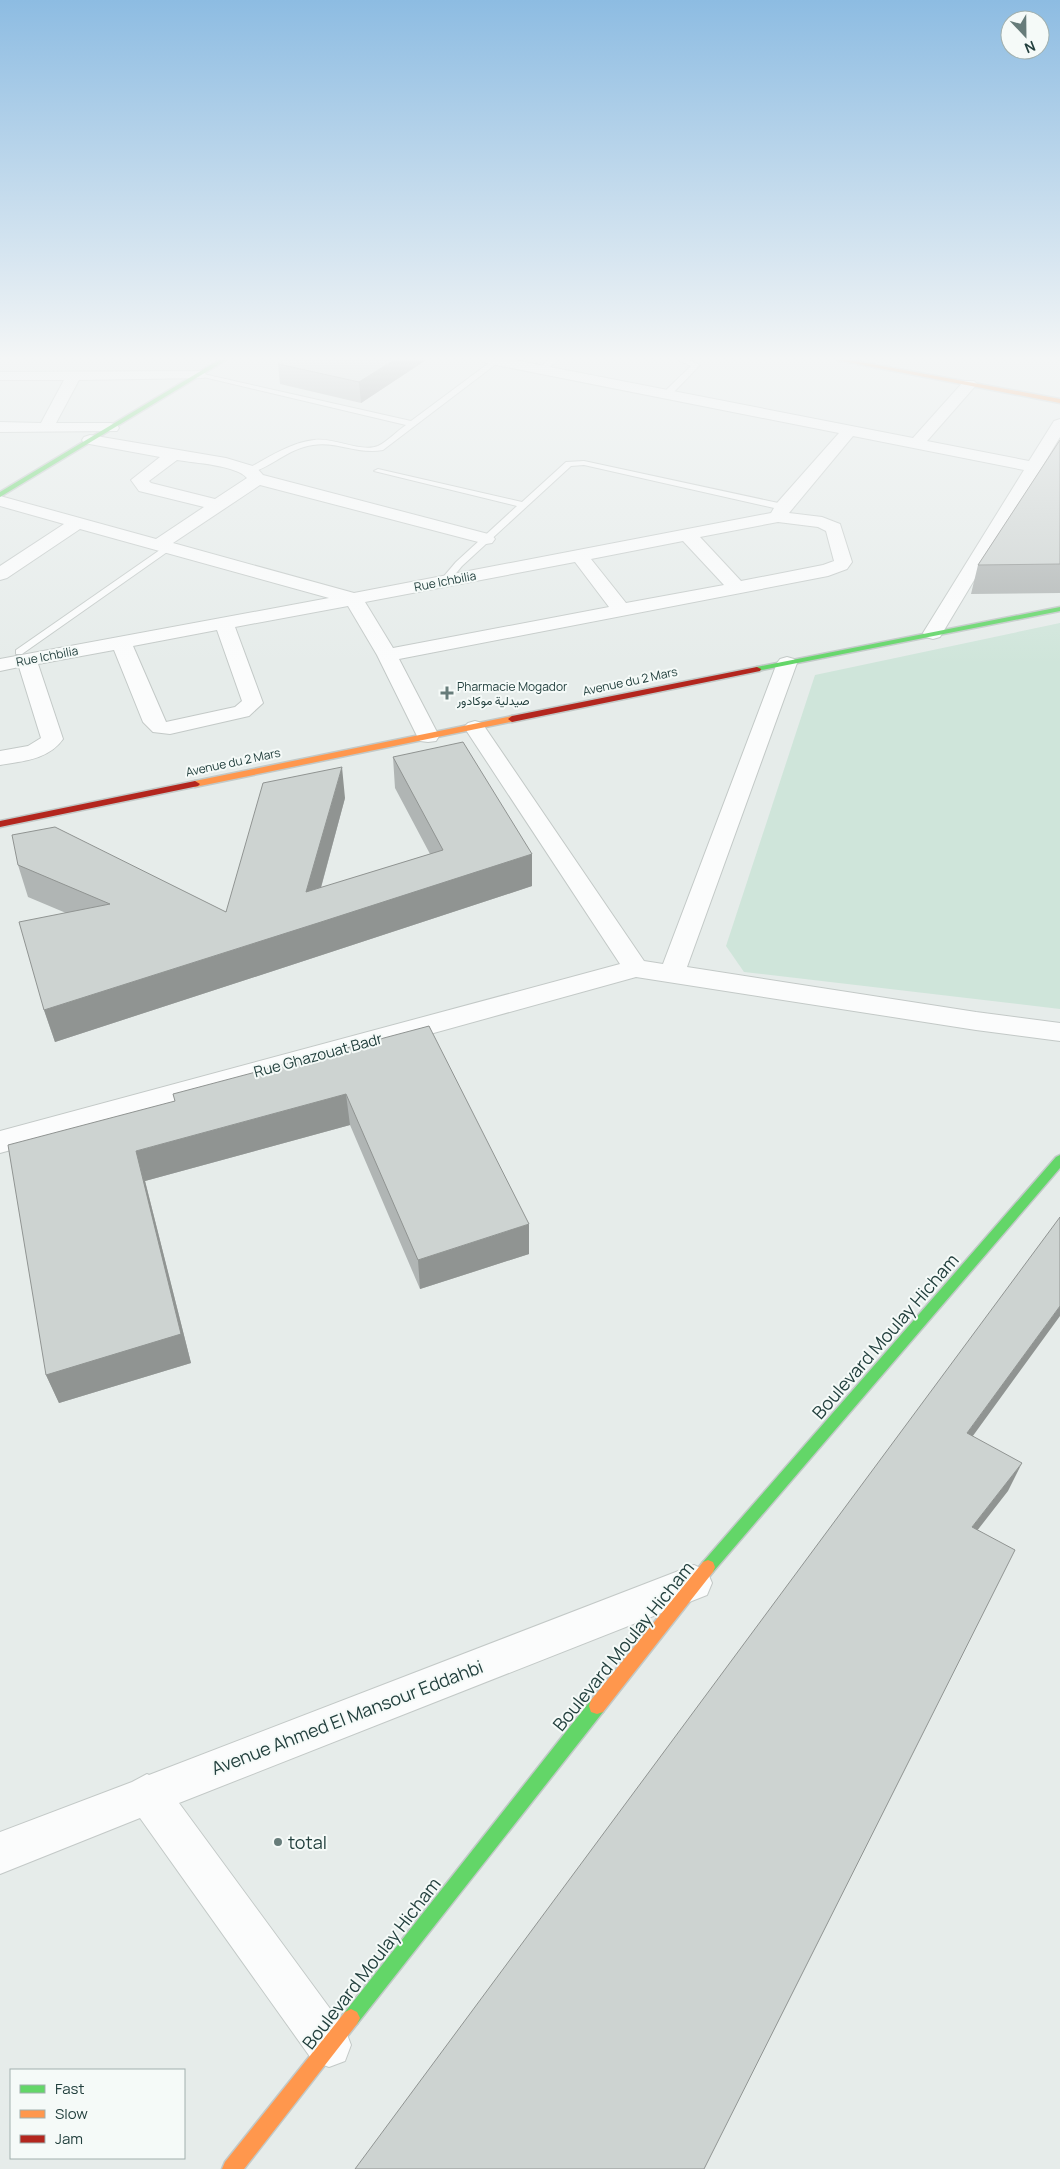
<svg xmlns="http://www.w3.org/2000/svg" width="1060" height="2169" viewBox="0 0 1060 2169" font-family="Manrope,Vazirmatn,sans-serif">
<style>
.green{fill:#cfe5da}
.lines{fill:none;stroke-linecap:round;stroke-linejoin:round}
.lane-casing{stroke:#c3c9c7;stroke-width:2}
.street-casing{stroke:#c3c9c7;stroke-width:2}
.fast-casing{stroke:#c2c9c8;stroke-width:3}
.slow-casing{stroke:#c2c9c8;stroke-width:3}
.jam-casing{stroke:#c2c9c8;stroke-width:3}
.lane{fill:#fbfcfc;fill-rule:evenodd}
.street{fill:#fbfcfc;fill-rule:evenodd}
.fast{fill:#63d668;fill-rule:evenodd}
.slow{fill:#ff974d;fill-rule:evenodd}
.jam{fill:#b3261e;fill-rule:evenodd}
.wall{fill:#b0b5b4}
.shaded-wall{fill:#909492}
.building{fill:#cdd3d1;stroke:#909492}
.poi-dot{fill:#677c7a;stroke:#f5faf8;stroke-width:2}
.labels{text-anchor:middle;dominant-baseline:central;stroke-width:4;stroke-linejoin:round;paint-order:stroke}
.far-street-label{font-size:12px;fill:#23403e;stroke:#f5faf8}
.far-poi-label{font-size:12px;fill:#23403e;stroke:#f5faf8;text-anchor:start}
.street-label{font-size:15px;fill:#23403e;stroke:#f5faf8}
.near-street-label{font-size:18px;fill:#23403e;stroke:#f5faf8}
.near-poi-label{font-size:18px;fill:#23403e;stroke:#f5faf8;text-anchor:start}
</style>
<rect width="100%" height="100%" fill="#e6ecea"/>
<path class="green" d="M1060 623V1009L744 972 726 946 815 675Z"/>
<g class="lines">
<defs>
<path id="lane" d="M493 360 500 361 383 450C359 455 337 441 313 445 289 448 272 467 250 473L246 471 247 469C268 458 289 443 314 440 332 437 362 453 378 446 388 441 397 431 406 425L195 375 199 373 411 421Z
M549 360H558L544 372H538V368Z
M678 360H689L700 365 670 396H664V392L691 366Z
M584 461 783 504 787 507 783 510 584 465 571 466 462 566 447 584 444 585 439 582 456 562 517 506 374 471 378 469 522 502 566 462Z
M167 545 171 548 170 550 22 654H16V650Z"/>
<path id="street" d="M484 360H514L913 438 964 381H974L977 384 927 441 1029 461 1054 421 1060 419V437L940 637 933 639 926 637 923 633 1024 470 853 436 789 513 822 517 840 524 852 562 847 569 828 576 399 659 439 736 436 741 428 742 420 741 417 736 377 655 348 606 235 627 263 703 249 716 170 734 153 732 143 722 114 650 38 664 63 739C48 760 23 761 0 765V751L28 746 41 738 19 667 0 671V659L329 598 80 529 7 578 0 580V566L64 524 0 506V496L156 539 204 507 139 491 131 480 160 457 84 443 82 440 84 437 90 435 226 458 256 467 263 475 492 535 495 539 492 543 486 544 260 485 173 543 354 593 771 513 777 503 839 433 491 364 486 363ZM177 460C194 463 236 465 247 478L215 499 151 483 149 481ZM778 522 818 527 826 531 834 561 823 565 741 581 700 537ZM683 541 724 585 626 603 591 559ZM575 562 609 607 393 648 365 602ZM217 630 242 701 235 707 166 722 133 646Z
M199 371 204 372 206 375 204 378 79 380 56 423H111L117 425 119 428 117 431 0 432V422L41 423 64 380H0V372Z
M787 657 794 659 797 663 687 967 976 1012 1060 1023V1041L976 1030 636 977 0 1153V1131L620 964 464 727 468 723 475 721 482 723 644 961 663 964 777 663 780 659Z
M694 1565 707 1571 712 1583 707 1595 179 1803 345 2029 351 2045 345 2061 329 2067 313 2061 140 1818 0 1874V1832L132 1782 147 1774 149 1775Z"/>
<path id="fast" d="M219 360H226L0 497V492Z
M1060 607V611L757 671 753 669 757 667Z
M1060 1155V1168L713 1572 708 1574 703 1572 701 1567 703 1562 1056 1157Z
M597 1698 603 1700 605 1706 603 1712 357 2024 351 2027 345 2024 342 2018 345 2012 591 1700Z"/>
<path id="slow" d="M837 360H850L1060 399V403Z
M512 716 515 717V721L195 787 190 784 195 781Z
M708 1560 713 1562 715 1567 713 1572 603 1712 597 1714 591 1712 589 1706 591 1700 703 1562Z
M351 2009 357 2012 360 2018 357 2024 244 2169H222L225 2162 345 2012Z"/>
<path id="jam" d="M757 667 761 669 760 671 512 722 508 719 512 716Z
M195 781 200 784 198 786 0 827V821Z"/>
</defs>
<use href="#lane" class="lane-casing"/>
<use href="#street" class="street-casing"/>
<use href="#fast" class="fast-casing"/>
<use href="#slow" class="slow-casing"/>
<use href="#jam" class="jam-casing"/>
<use href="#lane" class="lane"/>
<use href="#street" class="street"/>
<use href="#fast" class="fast"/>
<use href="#slow" class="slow"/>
<use href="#jam" class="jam"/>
</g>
<path class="wall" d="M426 360 361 403 280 384 278 364Z
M1060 440V593L971 594 978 565Z
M393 757 532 854V886L325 954 55 1042 44 1010 66 913 28 897 18 865 226 912 345 798 321 888 430 854 395 788Z
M429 1026 529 1254 420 1289 350 1125 145 1181 191 1363 59 1403 46 1375 175 1101Z"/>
<path class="shaded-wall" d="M394 360H426L361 403 359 382Z
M342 767 345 798 311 924 306 892Z
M532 854V886L325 954 55 1042 44 1010Z
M346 1094 350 1125 145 1181 191 1363 59 1403 46 1375 136 1151Z
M529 1224V1254L420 1289 418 1260Z
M1060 1306V1316L954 1462 967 1433Z
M1022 1463 1008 1491 959 1554 972 1527Z"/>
<path class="building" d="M284 360H394L359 382 278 364Z
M1060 440V564L978 565Z
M463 742 532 854 321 922 44 1010 19 922 110 904 18 865 12 835 55 827 226 912 263 783 342 767 306 892 443 850 393 757Z
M429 1026 529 1224 418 1260 346 1094 136 1151 181 1334 46 1375 8 1145 175 1101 173 1094Z
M1060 1217V1306L967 1433 1022 1463 972 1527 1015 1550 704 2169H355Z"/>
<linearGradient id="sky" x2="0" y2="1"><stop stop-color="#8dbce2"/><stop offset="0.54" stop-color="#f4f6f6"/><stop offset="1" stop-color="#f4f6f6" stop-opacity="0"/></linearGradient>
<rect width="1060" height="664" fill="url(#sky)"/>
<g class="poi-dot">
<path d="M444.5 685.5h5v5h5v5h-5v5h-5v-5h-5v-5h5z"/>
<circle cx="278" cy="1842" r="5"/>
</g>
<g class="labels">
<g class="far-street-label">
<text transform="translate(445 581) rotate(-11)">Rue Ichbilia</text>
<text transform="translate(47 656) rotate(-11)">Rue Ichbilia</text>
<text transform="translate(630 681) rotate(-12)">Avenue du 2 Mars</text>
<text transform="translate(233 762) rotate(-12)">Avenue du 2 Mars</text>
</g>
<g class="far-poi-label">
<text x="457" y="686">Pharmacie Mogador<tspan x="457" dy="14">صيدلية موكادور</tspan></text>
</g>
<g class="street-label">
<text transform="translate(318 1055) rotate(-15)">Rue Ghazouat Badr</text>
</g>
<g class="near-street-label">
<text transform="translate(885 1336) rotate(-49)">Boulevard Moulay Hicham</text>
<text transform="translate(623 1646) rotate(-51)">Boulevard Moulay Hicham</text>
<text transform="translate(347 1717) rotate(-21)">Avenue Ahmed El Mansour Eddahbi</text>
<text transform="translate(371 1963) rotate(-52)">Boulevard Moulay Hicham</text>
</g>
<g class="near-poi-label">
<text x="288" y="1842">total</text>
</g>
</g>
<rect x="10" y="2069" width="175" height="90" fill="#f5faf8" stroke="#a1b0ae"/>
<rect x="20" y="2085" width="25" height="8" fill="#63d668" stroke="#a1b0ae"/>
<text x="55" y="2094" font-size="15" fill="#23403e">Fast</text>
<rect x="20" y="2110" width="25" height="8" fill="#ff974d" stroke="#a1b0ae"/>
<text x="55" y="2119" font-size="15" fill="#23403e">Slow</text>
<rect x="20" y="2135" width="25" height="8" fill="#b3261e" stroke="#a1b0ae"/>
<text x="55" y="2144" font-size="15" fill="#23403e">Jam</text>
<g transform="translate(1025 35) rotate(158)"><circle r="24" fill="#f5faf8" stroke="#a1b0ae"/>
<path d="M0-4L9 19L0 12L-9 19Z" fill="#677c7a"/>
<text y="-8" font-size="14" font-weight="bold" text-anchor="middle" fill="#23403e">N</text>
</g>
</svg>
